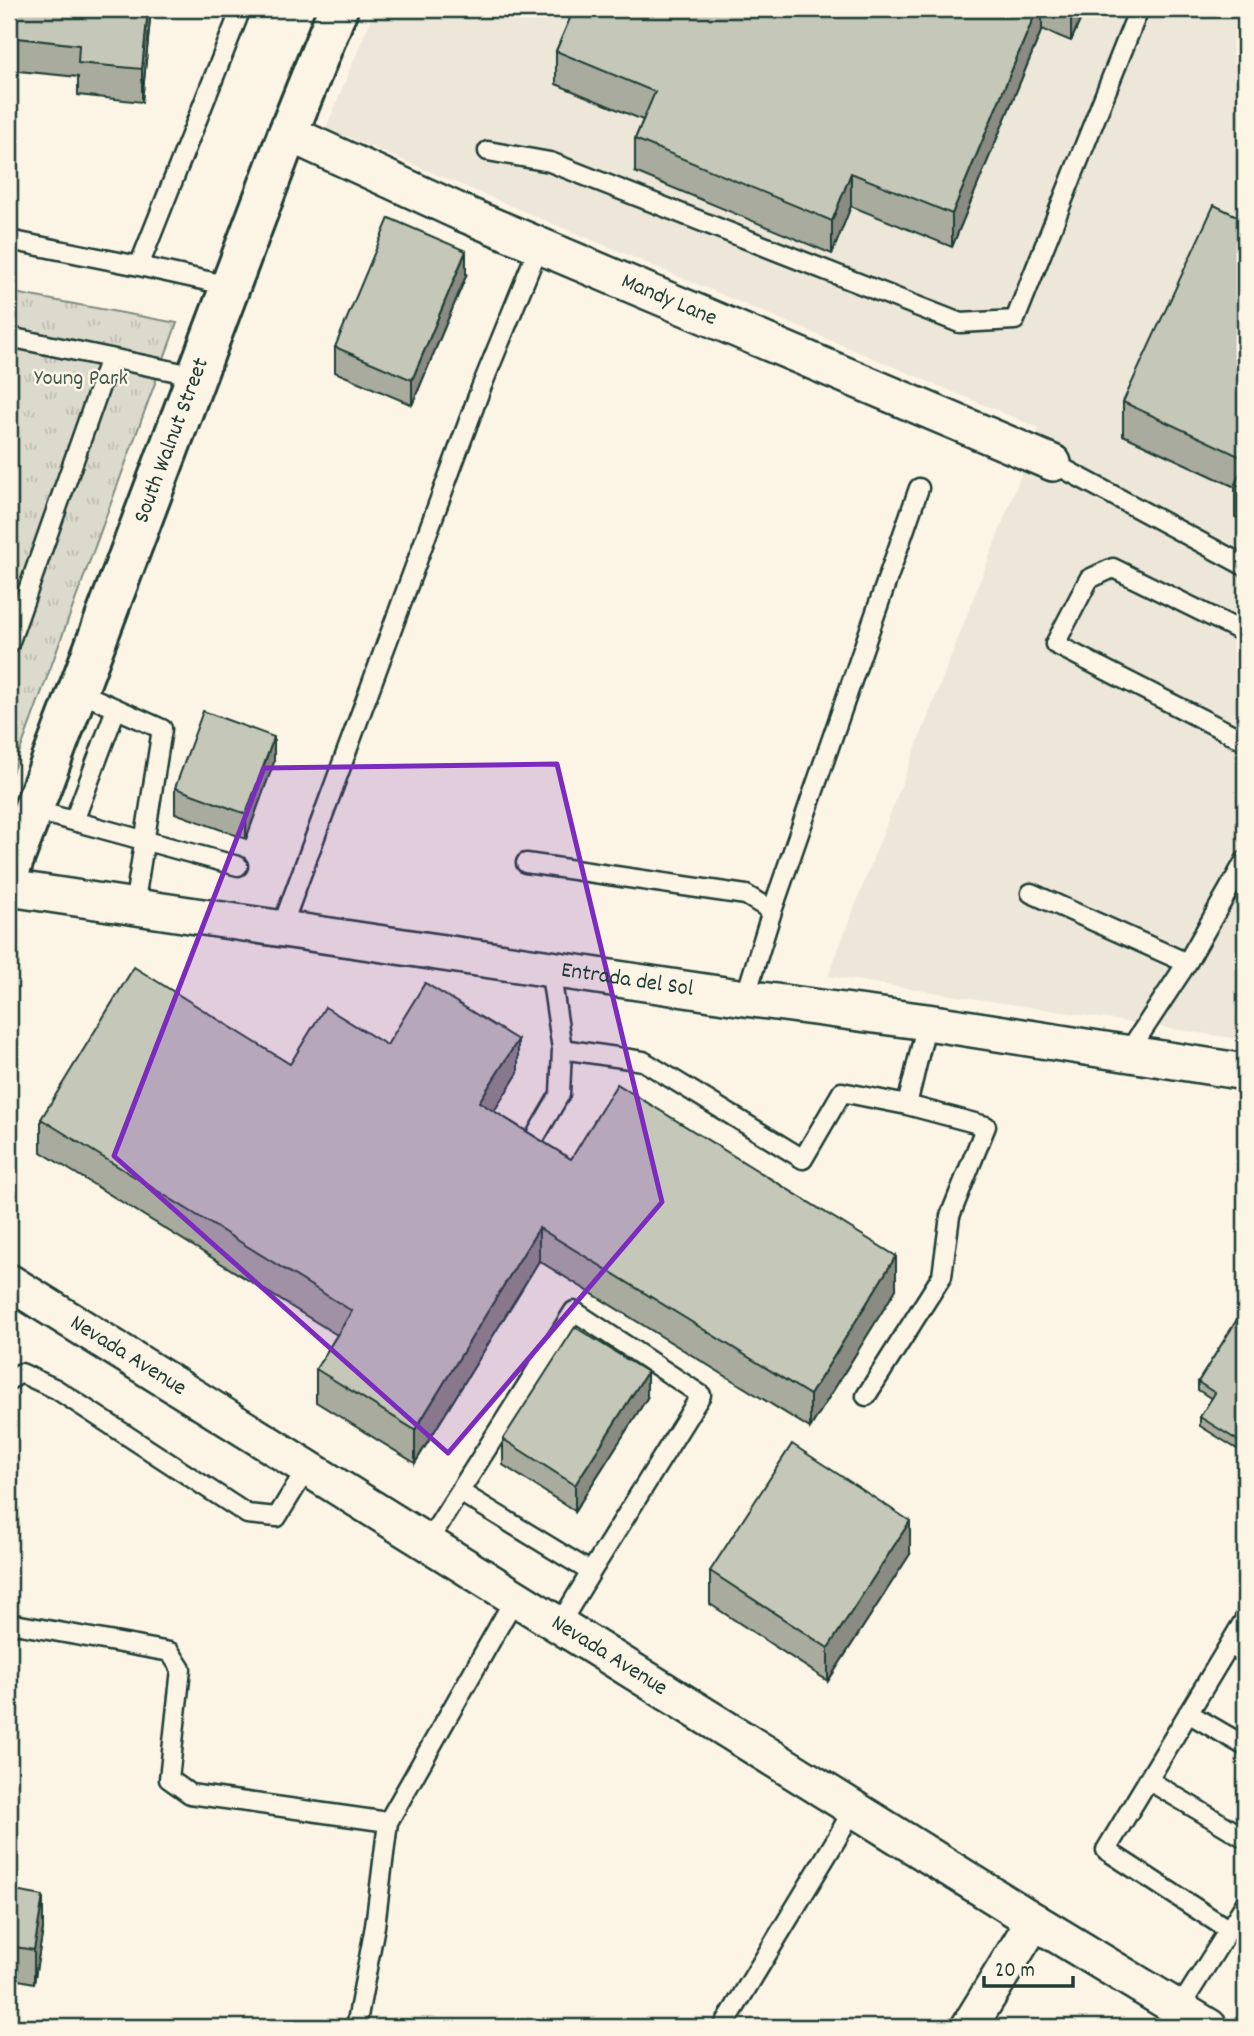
<svg xmlns="http://www.w3.org/2000/svg" width="1254" height="2036" viewBox="0 0 1254 2036" font-family="Dekko,sans-serif">
<style>
.built{fill:#ece7d8}
.grass{fill:url(#grass-tufts);stroke:#7e8c80;stroke-width:2}
.lines{fill:none;stroke-linecap:round;stroke-linejoin:round}
.lane-casing{stroke:#1f3d34;stroke-width:23}
.street-casing{stroke:#1f3d34;stroke-width:40}
.secondary-casing{stroke:#1f3d34;stroke-width:44}
.lane{stroke:#fcf5e5;stroke-width:18}
.street{stroke:#fcf5e5;stroke-width:35}
.secondary{stroke:#fcf5e5;stroke-width:38}
.wall{fill:#a9ab9f;stroke:#1f3d34;stroke-width:2}
.shaded-wall{fill:#8a8b82;stroke:#1f3d34;stroke-width:2}
.building{fill:#c5c7b9;stroke:#1f3d34;stroke-width:2}
.marked{fill:#7b2cbf;fill-opacity:0.2;stroke:#7b2cbf;stroke-width:5;stroke-linejoin:round}
.labels{text-anchor:middle;dominant-baseline:central;stroke-width:5;stroke-linejoin:round;paint-order:stroke}
.street-label{font-size:23px;fill:#1f3d34;stroke:#fcf5e5}
.park-label{font-size:23px;fill:#455c52;stroke:#fcf5e5}
</style>
<defs>
<pattern id="grass-tufts" width="24" height="20" patternUnits="userSpaceOnUse" patternTransform="scale(1.75)"><rect width="24" height="20" fill="#dcdacc"/><path d="M3 7l-1-3M5 7V3M7 7l1-3M15 17l-1-3M17 17v-4M19 17l1-3" fill="none" stroke="#bcbcb0"/></pattern>
</defs>
<rect width="100%" height="100%" fill="#fcf5e5"/>
<filter id="ink" filterUnits="userSpaceOnUse"><feTurbulence type="fractalNoise" baseFrequency=".0143" numOctaves="2"/><feDisplacementMap in="SourceGraphic" scale="14" xChannelSelector="R" yChannelSelector="G"/><feConvolveMatrix kernelMatrix="1 2 1 2 8 2 1 2 1" color-interpolation-filters="sRGB"/></filter>
<g filter="url(#ink)">
<path class="built" d="M375 9H1245V1040L828 976 1039 428 326 128Z"/>
<path class="grass" d="M9 292 177 323 9 781Z"/>
<g class="lines">
<defs>
<path id="lane" d="M488 151 550 162 960 323 1015 320 1139 9
M9 240 139 266 241 9
M139 266 230 286
M9 337 197 376
M1053 463 1245 566
M1245 633 1113 568 1089 579 1055 644 1245 741
M9 644 110 358
M77 691 162 729 134 907
M33 810 238 866
M74 821 116 709
M526 863 746 895 772 911
M1031 893 1187 963
M281 929 481 388 539 246
M745 998 772 911 919 488
M562 1049 643 1061 803 1159 842 1092 907 1105 986 1126 950 1216 942 1276 866 1396
M1127 1054 1187 963 1245 861
M907 1105 927 1022
M535 1137 560 1094 562 1049 550 968
M9 1380 21 1373 56 1389 247 1514 277 1517 307 1468
M460 1492 591 1572 559 1625
M427 1543 574 1311 701 1395 591 1572
M9 1623 170 1652 181 1669 169 1779 190 1794 388 1822
M1230 1645 1245 1654
M1188 1713 1245 1746
M1148 1780 1245 1838
M1229 1930 1106 1850 1245 1619
M1179 2009 1245 1904
M356 2027 375 1926 388 1822 515 1598
M723 2027 836 1840 853 1809"/>
<g id="street">
<path id="s1" d="M288 133 462 213 1053 463"/>
<path id="s2" d="M9 888 745 998 927 1022 1245 1072"/>
<path id="s3" d="M9 1282 1034 1921 1209 2027"/>
<path d="M969 2027 1034 1921"/>
</g>
<g id="secondary">
<path id="s4" d="M9 873 288 133 338 9"/>
</g>
</defs>
<use href="#lane" class="lane-casing"/>
<use href="#street" class="street-casing"/>
<use href="#secondary" class="secondary-casing"/>
<use href="#lane" class="lane"/>
<use href="#street" class="street"/>
<use href="#secondary" class="secondary"/>
</g>
<path class="wall" d="M9 9H151L142 102 78 95V77L9 70Z
M574 9H1085L1071 41 1042 29 952 247 851 206 832 254 635 172V139L643 120 556 84V51Z
M1245 220V522L1235 517V487L1123 435V402Z
M466 276 412 405 335 372V347Z
M274 762 246 839 175 813V788Z
M387 1045 518 1073 494 1111 571 1159 896 1289 810 1428 539 1261 415 1463 316 1402V1369L337 1335 41 1152V1119L290 1064Z
M1245 1307V1454L1200 1426V1417L1212 1399 1198 1390V1382Z
M647 1398 575 1511 503 1465V1439Z
M910 1554 828 1681 710 1604V1571Z
M9 1890 43 1929 34 1983 9 1978Z"/>
<path class="shaded-wall" d="M148 9H151L142 102V69Z
M1037 9H1042V29L952 247V214Z
M1071 9H1085L1071 41Z
M851 173V206L832 254V221Z
M466 251V276L412 405V380Z
M274 737V762L246 839V814Z
M518 1040V1073L479 1135V1102Z
M539 1228V1261L415 1463V1430Z
M896 1256V1289L810 1428V1395Z
M647 1372V1398L575 1511V1485Z
M910 1521V1554L828 1681V1648Z
M43 1896V1929L34 1983V1950Z"/>
<path class="building" d="M9 9H148L142 69 78 63 79 45 9 37Z
M574 9H1037L952 214 851 173 832 221 635 139 655 92 556 51Z
M1214 205 1245 220V459L1123 402Z
M389 218 466 251 412 380 335 347Z
M1245 462V489L1235 484Z
M203 711 274 737 246 814 175 788Z
M134 967 290 1064 325 1007 387 1045 425 983 518 1040 479 1102 571 1159 617 1084 896 1256 810 1395 539 1228 415 1430 316 1369 352 1311 41 1119Z
M1245 1307V1445L1200 1417 1215 1393 1198 1382Z
M575 1327 647 1372 575 1485 503 1439Z
M792 1444 910 1521 828 1648 710 1571Z
M9 1890 43 1896 34 1950 9 1946Z"/>
</g>
<path class="marked" d="M557 764 662 1202 448 1453 114 1156 264 768Z"/>
<g class="labels">
<g class="street-label">
<text stroke="none"><textPath href="#s1" startOffset="416">Mandy Lane</textPath></text>
<text stroke="none"><textPath href="#s4" startOffset="462">South Walnut Street</textPath></text>
<text stroke="none"><textPath href="#s2" startOffset="625">Entrada del Sol</textPath></text>
<text stroke="none"><textPath href="#s3" startOffset="140">Nevada Avenue</textPath></text>
<text stroke="none"><textPath href="#s3" startOffset="707">Nevada Avenue</textPath></text>
</g>
<g class="park-label">
<text x="81" y="379">Young Park</text>
</g>
</g>
<rect width="1254" height="2036" fill="none" stroke="#fcf5e5" stroke-width="35"/>
<rect x="18" y="18" width="1219" height="2001" fill="none" stroke="#1f3d34" stroke-width="2.5" filter="url(#ink)"/>
<path d="M984 1976v10h89v-10" fill="none" stroke="#1f3d34" stroke-width="3.5"/>
<text x="995" y="1976" font-size="21" fill="#1f3d34" stroke="#fcf5e5" stroke-width="5" paint-order="stroke">20 m</text>
</svg>
